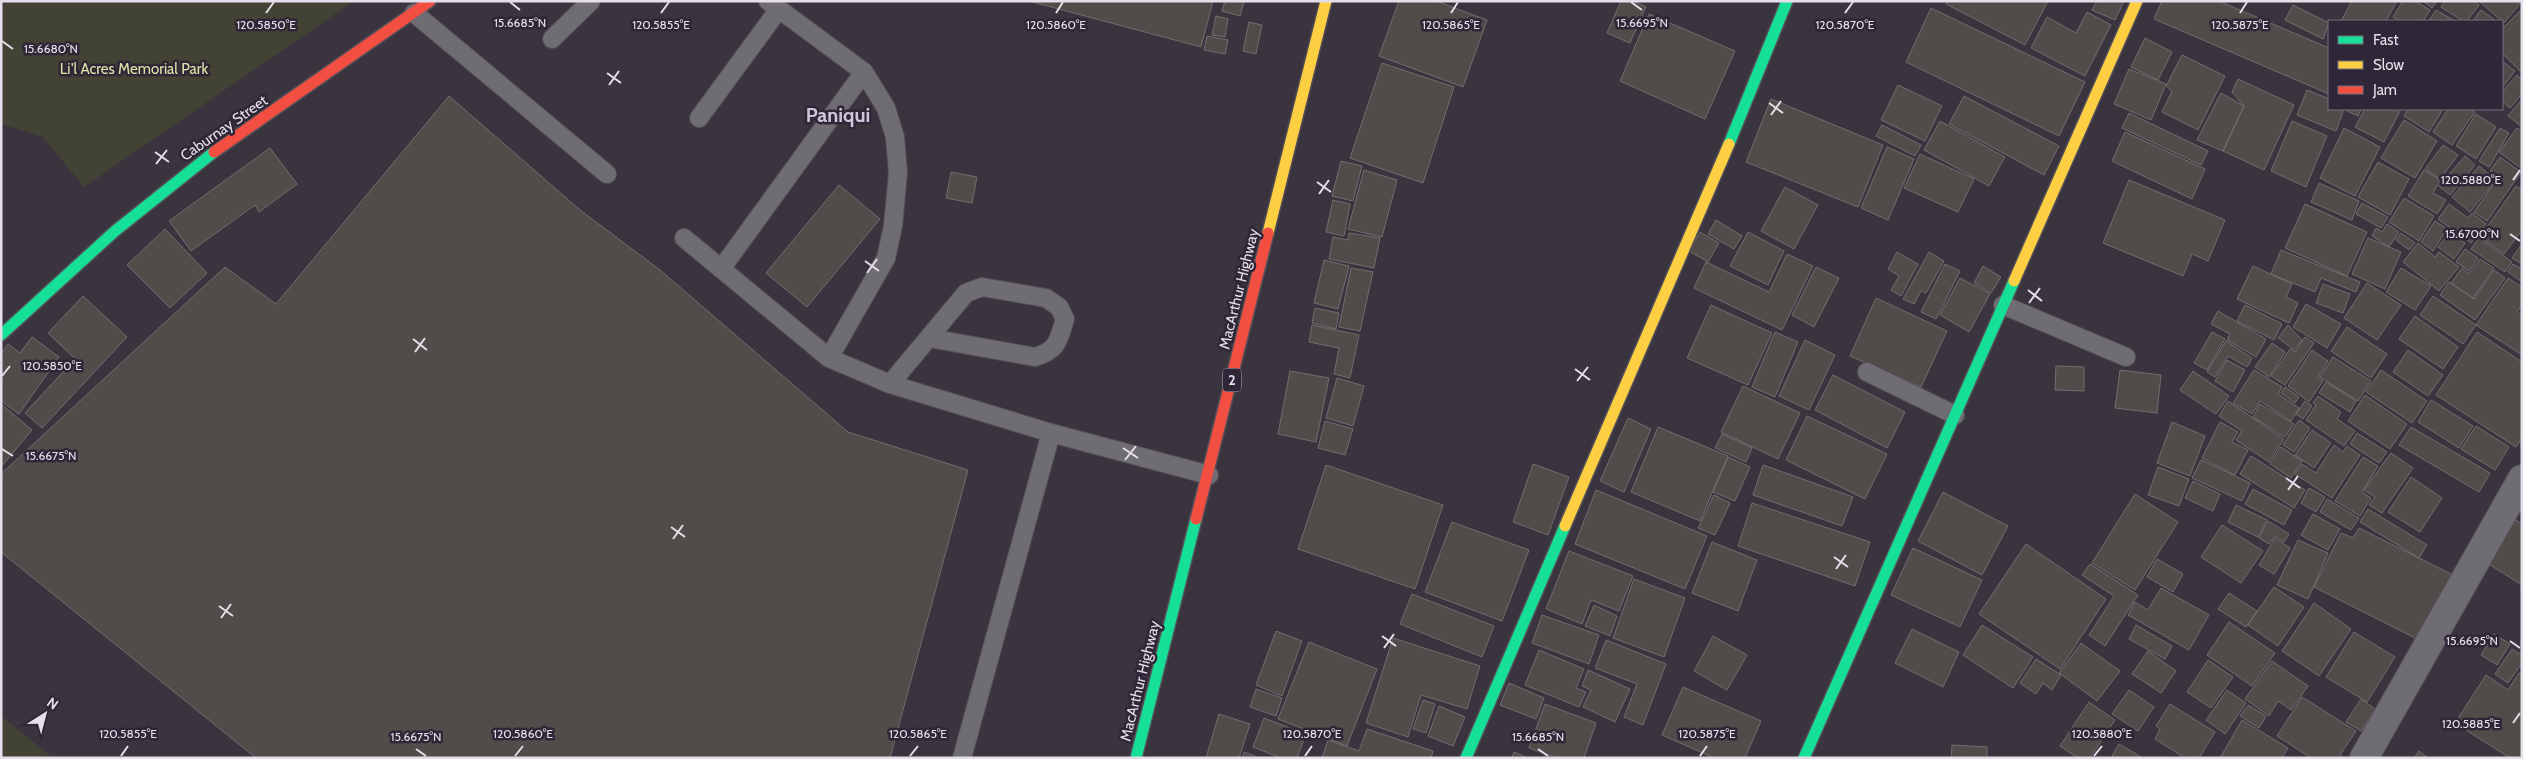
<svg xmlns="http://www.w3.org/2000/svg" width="2523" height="759" viewBox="0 0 2523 759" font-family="Cabin,sans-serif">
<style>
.green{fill:#424334}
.building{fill:#514b4a;stroke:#726d6e}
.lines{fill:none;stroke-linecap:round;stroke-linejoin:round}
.lane-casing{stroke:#545058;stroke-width:20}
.street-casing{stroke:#545058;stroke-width:30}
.fast-casing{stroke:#545058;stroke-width:14}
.slow-casing{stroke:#545058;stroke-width:14}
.jam-casing{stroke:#545058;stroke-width:14}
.lane{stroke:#6f6c73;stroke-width:18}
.street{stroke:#6f6c73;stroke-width:28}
.fast{stroke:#16e098;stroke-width:11}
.slow{stroke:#ffcf43;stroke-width:11}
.jam{stroke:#f24e42;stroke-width:11}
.ticks{fill:none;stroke:#e4dfe9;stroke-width:2}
.labels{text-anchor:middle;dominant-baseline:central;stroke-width:5;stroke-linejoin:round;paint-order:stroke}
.shield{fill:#2f2737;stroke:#aea8b4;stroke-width:1}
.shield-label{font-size:14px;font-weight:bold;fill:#e4dfe9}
.park-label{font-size:15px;fill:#dfe2a6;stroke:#2f2737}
.street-label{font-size:15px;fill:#e4dfe9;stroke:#2f2737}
.district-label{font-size:20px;font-weight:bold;fill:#d0c6da;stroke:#2f2737}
.ticks-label{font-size:12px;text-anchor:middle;fill:#e4dfe9;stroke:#2f2737;stroke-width:5;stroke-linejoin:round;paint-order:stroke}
</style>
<rect width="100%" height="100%" fill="#39343e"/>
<path class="green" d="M1 1H354L84 187 43 137 1 124Z
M1 716 53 758H1Z"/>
<path class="building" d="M1029 1H1213L1201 47Z
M1225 1H1244L1240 16 1222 11Z
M1399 1H1436L1487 20 1463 87 1379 56Z
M1621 1H1634L1646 7 1630 43 1607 33Z
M1947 1H2048L2025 45 1946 4Z
M2097 1H2124L2115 20 2092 10Z
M2162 1H2219L2329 48V94L2154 19Z
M2352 1H2397L2386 21H2341Z
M2403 1H2415L2430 10 2423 21H2401L2393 17Z
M2423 1H2437L2432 8Z
M2445 1H2474L2479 5 2467 21H2463L2441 7Z
M2522 1 2504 23 2480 2 2481 1Z
M2293 5 2329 23 2323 39 2285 20Z
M1931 8 2085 82 2059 136 1906 62Z
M2522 9V73L2502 53V29Z
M2436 10 2455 21H2429Z
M2481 10 2496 21H2473Z
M2087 12 2111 25 2085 76 2031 48 2047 17 2076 33Z
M1649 14 1735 51 1705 119 1620 81Z
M1216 16 1228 19 1225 37 1212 35Z
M1249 22 1262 25 1256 54 1243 51Z
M1207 36 1228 40 1225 54 1204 50Z
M2145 38 2172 52 2158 80 2131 67Z
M2182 55 2225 76 2198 130 2162 112 2172 91 2166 86Z
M2502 61 2515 71 2502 88Z
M1382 63 1454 87 1423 183 1350 158Z
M2129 69 2166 84 2151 120 2114 104Z
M2517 75 2522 80V94L2510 108 2502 101V92Z
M2238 79 2294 105 2264 170 2223 151 2244 106 2232 92Z
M1898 85 1942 106 1925 141 1881 120Z
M2307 90 2329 99V109H2344L2336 131 2297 115Z
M2221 93 2244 106 2223 151 2197 140Z
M449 96 580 210 660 270 848 432 968 470 890 758H256L1 552V474L225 267 276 304Z
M1964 96 2059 146 2044 175 1949 124Z
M1771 99 1883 145 1858 207 1746 162Z
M2522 99V127L2508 116Z
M2348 109H2361L2358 116 2347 111Z
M2365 109H2401L2384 142 2355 127Z
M2408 109H2443L2429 132 2404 116Z
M2448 109H2470L2475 112 2452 145 2433 132Z
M2129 113 2208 151 2201 165 2122 128Z
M2476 114 2496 127 2476 159 2456 146Z
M2404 120 2437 141 2415 178 2381 158Z
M1940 121 2005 157 1989 186 1924 150Z
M2292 121 2327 136 2306 187 2271 171Z
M1882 125 1921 145 1915 156 1876 136Z
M2344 128 2380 147 2355 196 2320 178Z
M2500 128 2509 133 2489 167 2479 161Z
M2517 128 2522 131V169L2499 152Z
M2125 132 2205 169 2192 199 2112 161Z
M2443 145 2458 155 2440 179 2425 169Z
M1887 147 1914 159 1888 220 1861 208Z
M270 148 297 184 259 212 255 205 191 251 169 221Z
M1920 154 1974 179 1958 212 1904 188Z
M2465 156 2475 165 2450 195 2439 186Z
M2500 157 2521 172 2487 221 2474 212 2499 177 2490 171Z
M1341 161 1362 166 1353 201 1332 196Z
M2378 162 2409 179 2390 215 2358 197Z
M2479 166 2496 180 2470 212 2452 197Z
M1364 170 1397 180 1382 237 1348 229Z
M2424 170 2440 180 2433 193 2446 200 2437 214 2408 196Z
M951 172 977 177 972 203 946 198Z
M2129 180 2225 220 2208 261 2192 254 2183 276 2103 243Z
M2319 183 2359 201 2352 220 2311 202Z
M839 185 880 219 807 307 766 273Z
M2516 186 2522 190V230L2504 254 2480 237Z
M1785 187 1818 205 1794 249 1761 231Z
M2404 198 2434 216 2419 241 2389 222Z
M1333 200 1350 204 1344 236 1326 232Z
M2362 203 2388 217 2381 228 2356 214Z
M2305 204 2367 232 2347 276 2285 248Z
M2449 204 2468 218 2472 213 2486 224 2471 243 2438 219Z
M1716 220 1742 236 1734 249 1708 234Z
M2435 221 2447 229 2433 251 2421 242Z
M2387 224 2399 232 2389 247 2372 236 2376 228 2382 232Z
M165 229 207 273 170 308 127 265Z
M1700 232 1719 243 1708 262 1689 251Z
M1748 232 1784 251 1768 285 1730 266Z
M2450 232 2465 243 2454 259 2438 247Z
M1349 233 1380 238 1374 268 1329 259 1333 237 1348 240Z
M2401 233 2415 243 2409 250 2396 240Z
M2368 238 2401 252 2385 289 2352 274Z
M2479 238 2512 262 2505 272 2471 249Z
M2418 243 2435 257 2439 252 2459 267 2439 291 2403 262Z
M2522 244V264L2512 258Z
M2465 249 2478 258 2469 271 2456 262Z
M2281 250 2360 282 2356 292 2321 278 2315 292 2271 274Z
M1897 252 1918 264 1901 296 1891 290 1899 276 1888 269Z
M1929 252 1944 261 1926 293 1921 291 1914 304 1903 299Z
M1787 254 1813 266 1782 330 1694 288 1706 262 1769 292Z
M2480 259 2494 268 2473 298 2451 283 2462 268 2469 274Z
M1324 260 1349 266 1338 309 1314 303Z
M1945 264 1960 271 1936 319 1921 312Z
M2513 264 2522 269V282L2508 272Z
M1983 266 2001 277 1991 293 1974 283Z
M2253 266 2292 284 2286 297 2298 303 2289 323 2237 299Z
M1816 267 1839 278 1814 327 1792 315Z
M1351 268 1373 272 1360 331 1339 327Z
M2401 268 2431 286 2415 310 2386 292Z
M2494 270 2505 278 2475 320 2440 295 2449 282 2474 299Z
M1960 278 1990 294 1969 332 1940 315Z
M2508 278 2522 287V305L2517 312 2522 316V355L2476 325Z
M2367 283 2401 305 2377 340 2344 318Z
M2323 284 2350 294 2343 313 2316 303Z
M83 296 127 337 42 428 25 413 75 359 48 333Z
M2433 296 2476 325 2463 344 2420 315Z
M1876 298 1947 331 1921 387 1850 356Z
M2306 304 2341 324 2327 348 2293 327Z
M1711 305 1772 333 1748 385 1687 358Z
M2245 305 2282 324 2274 340 2237 321Z
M1315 308 1339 313 1336 329 1312 323Z
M2218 311 2266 339 2256 357 2227 340 2230 334 2211 324Z
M2415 316 2458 347 2443 369 2399 339Z
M1312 325 1359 335 1350 378 1334 374 1339 348 1309 342Z
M2288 325 2302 340 2294 350 2278 338Z
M2347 327 2387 354 2371 378 2331 351Z
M1775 332 1798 342 1775 397 1752 387Z
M2212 332 2225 339 2207 370 2194 363Z
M2477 332 2522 362V438L2516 447 2436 395Z
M32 337 59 357 19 414 1 401V354L8 344 20 353Z
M2305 337 2314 343 2285 385 2271 376 2290 349 2295 352Z
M1805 340 1835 355 1809 410 1779 396Z
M2226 341 2252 358 2247 367 2228 356 2215 377 2207 372Z
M2272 343 2285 352 2269 377 2255 367Z
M2312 350 2328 361 2318 377 2323 381 2309 402 2288 386Z
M2408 350 2443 375 2428 396 2393 372Z
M2333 357 2371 381 2358 401 2320 377Z
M2227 360 2245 370 2233 392 2215 381Z
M2056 366 2084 367V391L2055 390Z
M2120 370 2161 375 2157 413 2115 408Z
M2254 370 2282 387 2278 394 2299 408 2291 421 2260 401 2252 414 2233 403Z
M2381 370 2427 401 2412 423 2366 392Z
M1290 371 1329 378 1316 442 1278 434Z
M2193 371 2229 396 2216 414 2180 390Z
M1833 375 1905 412 1887 448 1815 410Z
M1337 378 1364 386 1353 426 1326 418Z
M2326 382 2356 401 2350 412 2319 393Z
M1743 386 1800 413 1778 459 1721 432Z
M2285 387 2299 397 2295 403 2281 393Z
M2365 395 2407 424 2390 449 2348 421Z
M2318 396 2341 412 2337 419 2355 431 2344 446 2306 420 2316 405 2313 403Z
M2431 400 2473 426 2459 448 2418 422Z
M2228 401 2284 439 2269 462 2236 440 2242 431 2219 416Z
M2305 401 2312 406 2303 419 2296 414Z
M1 404 32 430 1 467Z
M2260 404 2294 424 2285 437 2253 417Z
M1807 416 1887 454 1865 499 1786 460Z
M1628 418 1651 429 1624 492 1600 481Z
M2299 420 2310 428 2294 452 2283 445Z
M1325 421 1353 429 1345 455 1318 448Z
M2172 422 2205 436 2190 476 2157 463Z
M2220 422 2238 432 2232 442 2248 450 2235 475 2202 458Z
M2476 426 2509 447 2495 470 2461 449Z
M1658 427 1728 456 1700 521 1631 492Z
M2411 427 2490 473 2479 492 2399 445Z
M2312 430 2331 443 2314 468 2295 455Z
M2357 433 2387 452 2379 463 2350 444Z
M1722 434 1752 448 1746 462 1715 448Z
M2334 445 2343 452 2347 446 2360 455 2332 498 2295 474 2302 464 2316 473Z
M2281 447 2302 461 2291 478 2270 464Z
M2391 453 2413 468 2382 513 2369 505 2375 497 2364 490Z
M2251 456 2305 490 2294 508 2240 474Z
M1728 457 1750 467 1735 501 1713 492Z
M2363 457 2378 466 2362 492 2371 498 2360 516 2335 501Z
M2201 460 2250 483 2242 501 2192 478Z
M1533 464 1569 477 1548 535 1513 522Z
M1326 465 1443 505 1415 589 1298 549Z
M1763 465 1853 497 1842 526 1753 495Z
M2158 467 2189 479 2179 506 2148 495Z
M2411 477 2442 498 2420 532 2388 512Z
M2193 481 2220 494 2213 511 2185 498Z
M2309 488 2325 497 2316 512 2301 503Z
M2253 489 2292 510 2284 525 2245 504Z
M1596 490 1707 536 1685 589 1575 544Z
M1943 492 2008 526 1982 575 1918 541Z
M2135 494 2178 522 2135 590 2092 563Z
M1714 495 1730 503 1715 535 1698 528Z
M2327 499 2359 518 2351 530 2320 512Z
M1752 503 1870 542 1855 586 1738 546Z
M2236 505 2267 520 2258 537 2228 522Z
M2368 509 2427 545 2419 558 2360 522Z
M2313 514 2340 529 2328 550 2301 535Z
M2516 520 2522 524V585L2487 563Z
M2268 521 2289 534 2284 542 2275 536 2269 544 2259 538Z
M1452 522 1529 550 1502 621 1425 592Z
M2222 525 2263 551 2241 583 2201 557Z
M2359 528 2459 578 2427 644 2314 587 2341 533 2353 538Z
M2275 538 2290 548 2274 574 2259 565Z
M2298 540 2328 553 2308 599 2277 585Z
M1712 542 1757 560 1738 611 1692 593Z
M2026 544 2106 599 2060 669 1979 614Z
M1913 548 1982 580 1960 627 1891 595Z
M1569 551 1633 576 1619 611 1591 600 1582 624 1546 609Z
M2157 559 2183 574 2173 592 2147 577Z
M2090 564 2138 595 2105 646 2089 635 2114 596 2082 575Z
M1634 579 1685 598 1664 657 1613 638Z
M2274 587 2304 607 2278 646 2248 625Z
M2161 588 2209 615 2189 650 2128 615 2135 602 2148 610Z
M2229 593 2257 611 2246 627 2218 609Z
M1412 594 1494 626 1482 657 1400 624Z
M2314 603 2351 629 2319 676 2282 651Z
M1594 605 1617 616 1610 636 1585 626Z
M1542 615 1599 635 1589 664 1532 643Z
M2229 622 2275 653 2252 686 2207 655Z
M1982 625 2033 657 2013 688 1963 655Z
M2136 625 2172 646 2165 659 2129 639Z
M1912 629 1959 652 1943 687 1895 663Z
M1276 631 1302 641 1282 696 1256 685Z
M2354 632 2395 657 2367 702 2326 677Z
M2494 634 2510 644 2497 665 2481 655Z
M1713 636 1747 655 1727 690 1694 671Z
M1393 638 1480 666 1467 709 1421 695 1408 737 1366 723Z
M1606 640 1666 664 1643 725 1624 717 1637 684 1595 668Z
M1309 642 1377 669 1347 746 1278 719Z
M2081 643 2120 671 2097 701 2059 673Z
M2512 649 2522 655V663L2508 683 2495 674Z
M1539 650 1584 669 1576 688 1586 692 1579 707 1525 685Z
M2148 651 2176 671 2161 693 2132 674Z
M2036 659 2061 675 2052 690 2043 683 2036 694 2020 683Z
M2208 660 2233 677 2211 708 2187 692Z
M2272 661 2308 686 2291 710 2278 701 2269 716 2245 699Z
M1588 670 1630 689 1615 722 1583 707 1591 690 1582 686Z
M2519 673 2522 674V758H2510L2455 723 2486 675 2508 690Z
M1509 683 1544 698 1536 719 1500 705Z
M1683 687 1761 721 1745 758H1714L1662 735Z
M1256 689 1282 698 1276 716 1250 707Z
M2129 690 2154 707 2138 731 2112 714Z
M2227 690 2246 703 2225 734 2206 720Z
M2302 697 2356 731 2340 755 2344 758H2311L2277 736Z
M2361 699 2375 709 2361 731 2346 722Z
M1423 700 1435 704 1426 733 1413 729Z
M2089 702 2115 720 2090 758H2078L2060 746Z
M1545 704 1596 723 1584 758H1557L1529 748Z
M2170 704 2215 732 2199 758H2185L2155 739 2160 729 2156 726Z
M2248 705 2266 716 2259 728 2240 716Z
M1439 706 1465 717 1453 746 1428 736Z
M1219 714 1250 724 1239 758H1206Z
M1264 718 1306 734 1297 758H1281L1253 747Z
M2242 720 2288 748 2282 758H2220Z
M1367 729 1433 751 1431 758H1322L1328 740 1359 751Z
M2119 744 2143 758H2111Z
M1952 745 1987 747V758H1951Z
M2419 751 2428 758H2414Z
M1244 752 1260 758H1242Z
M1514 752 1528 758H1512Z"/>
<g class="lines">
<defs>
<path id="lane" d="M768 1 864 72 886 108 895 137 898 173 893 226 886 258 829 358
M414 13 607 174
M552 39 591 1
M699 118 779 9
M684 238 829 358 890 384 1051 433 1209 475
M721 269 864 72
M2003 305 2126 357
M1867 372 1955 415
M890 384 966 293 982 287 1046 298 1059 307 1065 319C1058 341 1058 350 1035 357L929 338
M962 758 1051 433"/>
<path id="street" d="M2364 758 2522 479"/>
<path id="fast" d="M1729 144 1787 1
M1 335 115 231 214 152
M1136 758 1196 519
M1466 758 1565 526
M1804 758 2014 281"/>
<path id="slow" d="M1268 233 1326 1
M2014 281 2137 1
M1565 526 1729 144"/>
<path id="jam" d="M214 152 430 1
M1196 519 1268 233"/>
</defs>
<use href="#lane" class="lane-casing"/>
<use href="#street" class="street-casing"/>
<use href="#fast" class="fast-casing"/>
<use href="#slow" class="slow-casing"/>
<use href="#jam" class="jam-casing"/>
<use href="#lane" class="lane"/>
<use href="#street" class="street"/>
<use href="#fast" class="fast"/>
<use href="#slow" class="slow"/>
<use href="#jam" class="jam"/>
</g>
<path class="ticks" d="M510 2 520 10M1631 2 1642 10M266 13 274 2M661 13 669 2M1056 13 1063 2M1451 13 1458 2M1845 13 1853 2M2240 13 2247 2M2 41 13 49M607 73 621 83M609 85 619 71M1769 103 1783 113M1771 115 1781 101M155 152 169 162M156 164 167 150M2513 180 2520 170M1317 182 1331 192M1319 194 1329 180M2510 234 2520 241M865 261 879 271M867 273 877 259M2028 290 2042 301M2029 303 2040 288M413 339 427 350M415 352 425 338M1575 369 1590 380M2 376 10 366M1577 381 1588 367M1123 448 1138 458M2 449 13 456M1125 460 1136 446M2286 478 2300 488M2288 490 2298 476M671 527 685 537M673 539 683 525M1834 557 1848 567M1836 569 1846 555M219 606 233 616M221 618 231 604M1382 636 1396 646M2510 641 2520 648M1384 648 1394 634M2513 723 2520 713M416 749 426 756M1538 749 1548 756M121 756 128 746M515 756 523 746M910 756 918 746M1305 756 1312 746M1700 756 1707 746M2094 756 2102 746"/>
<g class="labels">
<rect class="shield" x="1223" y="368.5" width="18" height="23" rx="4"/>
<g class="shield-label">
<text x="1232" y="380">2</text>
</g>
<g class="park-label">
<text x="134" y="69">Li'l Acres Memorial Park</text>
</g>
<g class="street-label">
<text transform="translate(224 128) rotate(-35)">Caburnay Street</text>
<text transform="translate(1239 289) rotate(-76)">MacArthur Highway</text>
<text transform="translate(1140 681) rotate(-76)">MacArthur Highway</text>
</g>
<g class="district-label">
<text x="838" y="115">Paniqui</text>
</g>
</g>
<g class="ticks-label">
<text x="520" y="27">15.6685°N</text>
<text x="1642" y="27">15.6695°N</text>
<text x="266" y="29">120.5850°E</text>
<text x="1451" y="29">120.5865°E</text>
<text x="661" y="29">120.5855°E</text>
<text x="1056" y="29">120.5860°E</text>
<text x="1845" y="29">120.5870°E</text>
<text x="2240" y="29">120.5875°E</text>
<text x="51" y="53">15.6680°N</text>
<text x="2471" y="184">120.5880°E</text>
<text x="2472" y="238">15.6700°N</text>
<text x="52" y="370">120.5850°E</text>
<text x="51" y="460">15.6675°N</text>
<text x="2472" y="645">15.6695°N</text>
<text x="2471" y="728">120.5885°E</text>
<text x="128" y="738">120.5855°E</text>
<text x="523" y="738">120.5860°E</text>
<text x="918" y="738">120.5865°E</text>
<text x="1312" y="738">120.5870°E</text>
<text x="1707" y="738">120.5875°E</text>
<text x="2102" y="738">120.5880°E</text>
<text x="416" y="741">15.6675°N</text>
<text x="1538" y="741">15.6685°N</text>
</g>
<rect width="2523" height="759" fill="none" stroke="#e4dfe9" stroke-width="5"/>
<rect x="2328" y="20" width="175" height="90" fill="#2f2737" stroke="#77717e"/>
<rect x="2338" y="36" width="25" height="8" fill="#16e098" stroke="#77717e"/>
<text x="2373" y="45" font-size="15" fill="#e4dfe9">Fast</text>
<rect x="2338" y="61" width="25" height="8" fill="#ffcf43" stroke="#77717e"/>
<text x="2373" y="70" font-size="15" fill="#e4dfe9">Slow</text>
<rect x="2338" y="86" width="25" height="8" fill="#f24e42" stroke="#77717e"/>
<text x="2373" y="95" font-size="15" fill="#e4dfe9">Jam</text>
<g transform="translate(45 714) rotate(36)" stroke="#2f2737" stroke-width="4" paint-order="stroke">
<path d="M0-4L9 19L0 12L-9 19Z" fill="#e4dfe9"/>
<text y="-8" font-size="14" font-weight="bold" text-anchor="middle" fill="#e4dfe9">N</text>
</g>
</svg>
